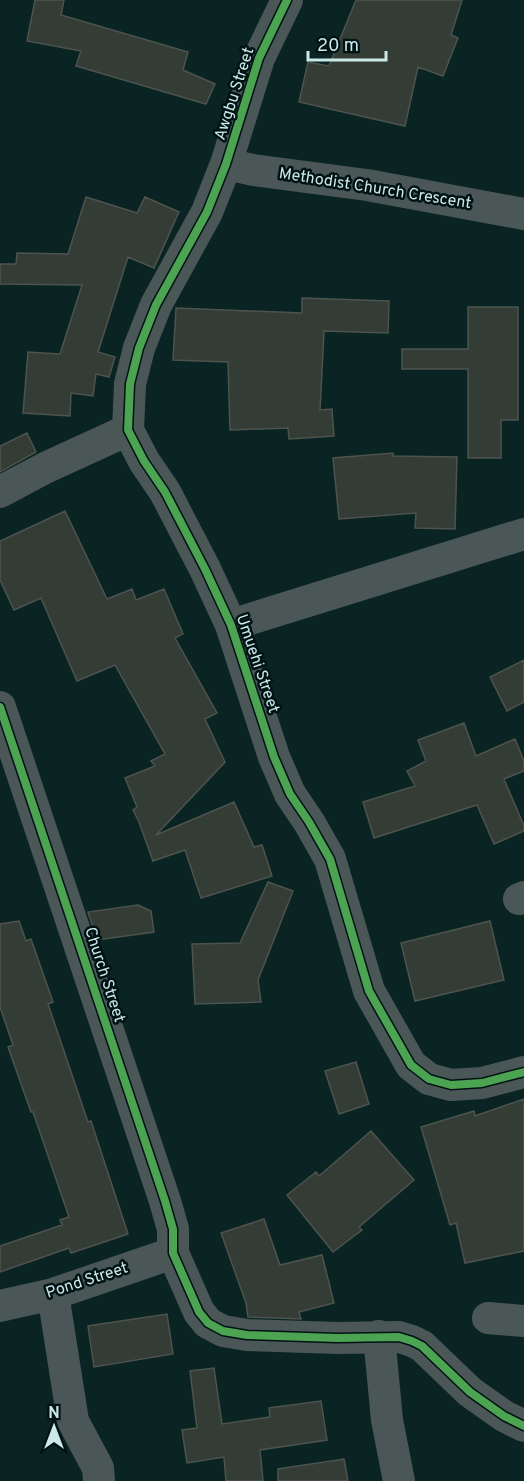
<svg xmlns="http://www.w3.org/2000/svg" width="524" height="1481" viewBox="0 0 524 1481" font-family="Overpass,sans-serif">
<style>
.building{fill:#343c36;stroke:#4d534d;stroke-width:1.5}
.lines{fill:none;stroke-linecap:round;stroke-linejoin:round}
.street{stroke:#4b5656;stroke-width:32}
.cycleway-casing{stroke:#001314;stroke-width:11}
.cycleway{stroke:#4ca352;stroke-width:8}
.labels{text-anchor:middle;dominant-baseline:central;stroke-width:5;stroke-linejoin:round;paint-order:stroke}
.street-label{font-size:16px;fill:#cce8e8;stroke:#001314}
</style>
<rect width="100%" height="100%" fill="#0a2424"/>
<path class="building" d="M35 0H64L61 15 188 52 183 70 215 84 206 104 76 66 81 51 27 41Z
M356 0H462L451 35 458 38 443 76 418 67 405 126 299 102 308 62 329 66Z
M86 197 137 213 145 197 179 212 154 268 128 257 98 352 115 357 109 377 96 374 93 396 71 393 70 416 23 413 28 352 60 354 82 285 0 284V264H16L17 253 68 254Z
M302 298 389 301 388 333 324 331 320 410 332 409 334 436 289 439 288 428 230 430 228 362 173 360 176 308 302 313Z
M468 307H518V420H501V458H468V369H402V349H468Z
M27 433 36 452 0 472V446Z
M393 453V456L457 457 455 529 415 528 416 513 339 519 333 458Z
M65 511 107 599 132 589 136 600 164 589 183 634 175 638 217 713 205 719 225 762 156 835 234 802 254 847 262 845 272 876 201 898 185 850 153 861 139 822 133 810 137 807 125 778 155 766 151 761 165 754 115 665 77 681 41 598 14 610 0 580V541Z
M524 660V702L507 711 490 677Z
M464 723 476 756 515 739 524 761V771L504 779 524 826V831L494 844 477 805 374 838 363 802 415 786 407 771 426 761 418 740Z
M268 882 293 891 258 980 261 1002 195 1004 192 944 240 943Z
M138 905 151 911 154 932 97 940 88 912Z
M19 921 26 941 31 939 53 1002 48 1004 88 1122 91 1121 128 1234 71 1253 69 1248 0 1272V1246L62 1225 60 1220 69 1217 33 1112H31L8 1047 13 1045 0 1007V924Z
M490 921 504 980 415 1001 401 943Z
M356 1062 369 1104 339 1114 325 1071Z
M524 1099V1251L465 1263 456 1223 450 1225 421 1127 474 1111 475 1116Z
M371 1131 414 1180 359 1227 362 1230 333 1252 287 1195 316 1172 319 1176Z
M264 1219 280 1265 322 1255 334 1303 299 1312 301 1319 248 1317 246 1303 221 1233Z
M167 1314 173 1354 94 1367 88 1326Z
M214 1368 222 1424 270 1417 269 1408 321 1401 327 1440 260 1450 263 1481H226L224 1457 187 1463 182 1430 197 1428 190 1371Z
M344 1459 348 1481H278V1469Z"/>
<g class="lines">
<path class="street" d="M287 0 259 58 226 164 207 212 156 305 139 348 130 384 128 430 144 461 165 492 205 569 231 625 274 757 290 794 309 822 330 859 369 991 411 1065 429 1079 451 1085 482 1083 524 1072
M226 164 253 170 367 185 524 214
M0 492 45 468 128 430
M231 625 524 534
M0 707 165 1201 173 1229V1253L199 1312 208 1323 223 1331 247 1335 337 1338 399 1337 412 1341 422 1346 470 1392 504 1416 524 1426
M519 899 524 897
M53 1294 73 1421 98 1468 99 1481
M0 1306 53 1294 173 1253
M488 1318 524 1321
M379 1336 387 1420 399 1481"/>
<defs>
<path id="cycleway" d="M287 0 259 58 226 164 207 212 156 305 139 348 130 384 128 430 144 461 165 492 205 569 231 625 274 757 290 794 309 822 330 859 369 991 411 1065 429 1079 451 1085 482 1083 524 1072
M0 707 165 1201 173 1229V1253L199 1312 208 1323 223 1331 247 1335 337 1338 399 1337 412 1341 422 1346 470 1392 504 1416 524 1426"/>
</defs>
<use href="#cycleway" class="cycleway-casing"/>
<use href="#cycleway" class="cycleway"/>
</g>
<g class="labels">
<g class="street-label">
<text transform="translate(235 94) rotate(-72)">Awgbu Street</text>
<text transform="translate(375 189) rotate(9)">Methodist Church Crescent</text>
<text transform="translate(257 664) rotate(71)">Umuehi Street</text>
<text transform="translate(104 975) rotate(72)">Church Street</text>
<text transform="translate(87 1281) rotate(-18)">Pond Street</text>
</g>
</g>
<g transform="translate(54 1427)" stroke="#001314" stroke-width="4.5" paint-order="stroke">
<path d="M0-4.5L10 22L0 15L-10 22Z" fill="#cce8e8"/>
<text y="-9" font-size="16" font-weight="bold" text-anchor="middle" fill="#cce8e8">N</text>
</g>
<path d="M308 51v9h78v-9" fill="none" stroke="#cce8e8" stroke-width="3"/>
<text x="317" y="51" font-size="18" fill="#cce8e8" stroke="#001314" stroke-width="4.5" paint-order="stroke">20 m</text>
</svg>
